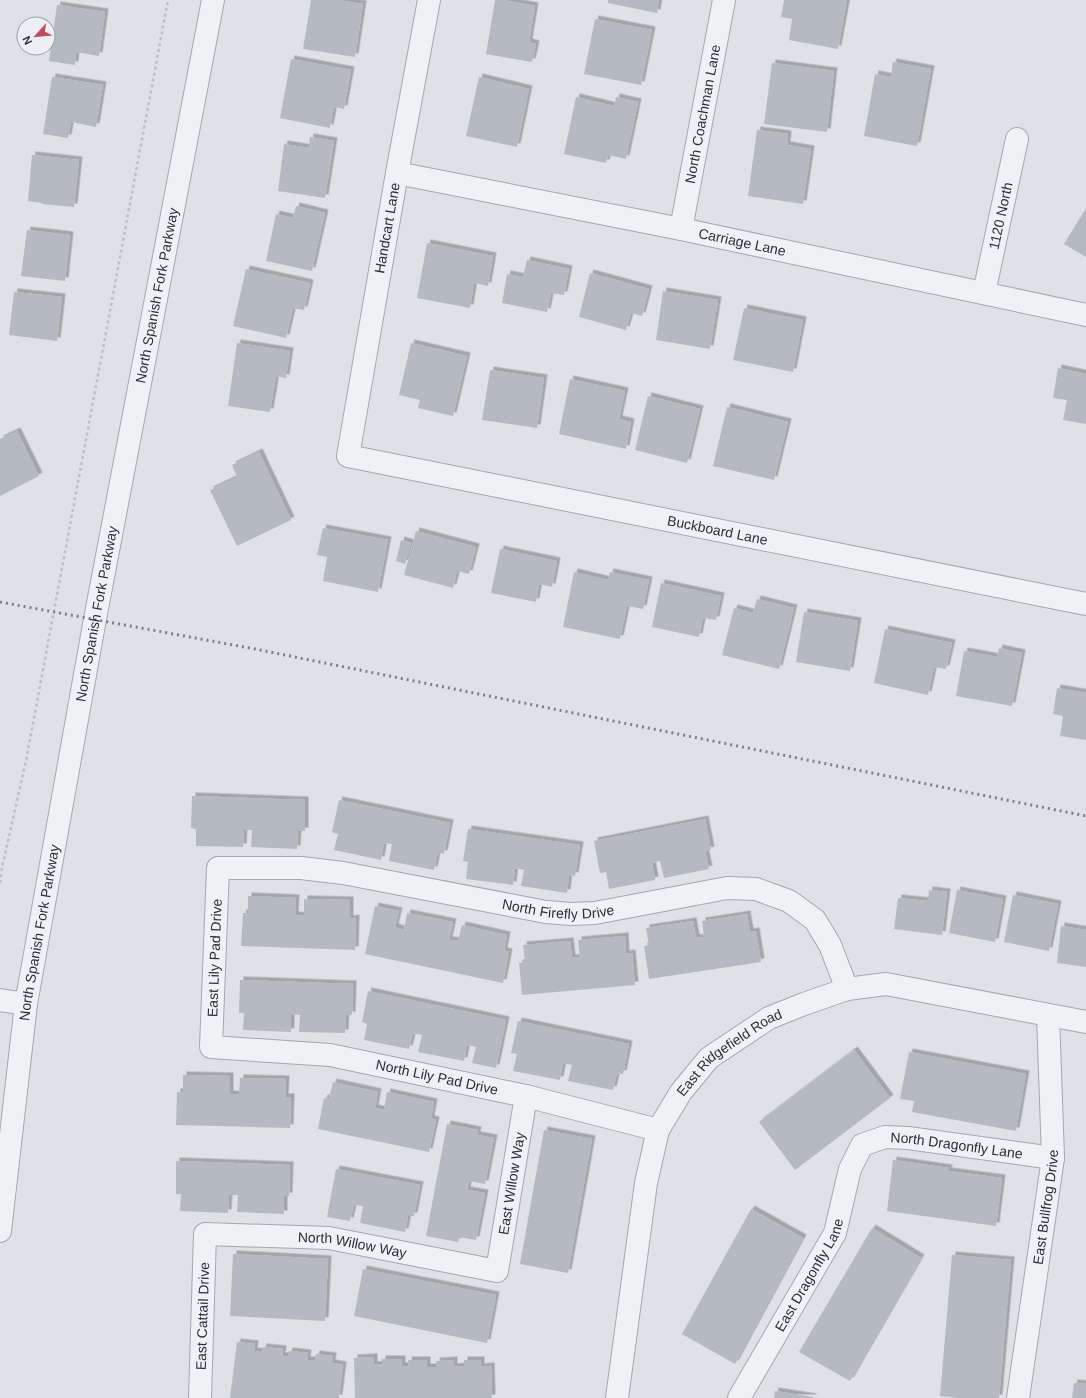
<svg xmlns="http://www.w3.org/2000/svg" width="1086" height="1398" viewBox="0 0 1086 1398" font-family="Helvetica,sans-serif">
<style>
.building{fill:#b5bac2;filter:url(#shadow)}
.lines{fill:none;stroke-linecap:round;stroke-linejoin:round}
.minor-casing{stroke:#a4a8af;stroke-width:24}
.path{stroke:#bcbfc5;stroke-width:2.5;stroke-dasharray:3 3;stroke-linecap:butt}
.minor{stroke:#f0f1f5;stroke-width:22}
.rail{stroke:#78808e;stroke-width:3;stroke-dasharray:2 4;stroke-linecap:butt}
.labels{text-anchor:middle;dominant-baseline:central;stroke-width:3;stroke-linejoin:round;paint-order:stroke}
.street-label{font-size:14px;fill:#282f3b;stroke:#edeff4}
</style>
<defs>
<filter id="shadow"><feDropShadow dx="3.5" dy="-3.5" stdDeviation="0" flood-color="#0004"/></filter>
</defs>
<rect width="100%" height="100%" fill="#dee1e6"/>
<path class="building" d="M311 0H338L363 4 355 57 303 49Z
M495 0H503L535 6 529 42 536 44 532 62 486 54Z
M608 0H659L657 13 608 3Z
M784 0H847L838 49 789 40 792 19 781 17Z
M57 5 105 12 99 56 76 52 75 65 49 61Z
M595 19 652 30 641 85 584 74Z
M291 59 351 70 344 109 334 107 330 128 280 118Z
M893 62 931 69 917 146 864 136 875 74 891 77Z
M772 63 834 71 827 132 764 124Z
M52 77 103 85 96 127 71 122 68 138 43 134Z
M479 77 529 89 517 147 466 136Z
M576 97 614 106 616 97 638 102 626 159 608 155 606 163 564 154Z
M757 130 788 134 787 145 811 149 803 204 748 196Z
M310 137 334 141 325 198 278 191 284 144 309 148Z
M32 155 79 160 74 207 42 204V203L28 201Z
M296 206 325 213 312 271 266 261 276 214 293 218Z
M1086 208V257L1064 244Z
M27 230 70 235 65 281 21 276Z
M427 243 493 256 488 286 474 283 470 308 417 298Z
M527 260 569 269 564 295 551 293 547 312 502 303 507 274 523 277Z
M246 269 310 283 304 310 293 308 286 338 233 326Z
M590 273 649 289 642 316 631 313 626 330 579 317Z
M663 291 718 300 710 349 656 340Z
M14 292 62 297 57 341 9 335Z
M744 308 803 320 793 372 733 360Z
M237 343 290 351 286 378 276 376 270 412 228 406Z
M411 343 467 356 453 416 418 408 420 400 399 395Z
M1058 368 1086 374V424L1063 420 1067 400 1053 398Z
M490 370 544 378 537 428 482 420Z
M570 379 625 391 619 419 631 422 626 449 559 434Z
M648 396 700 409 687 463 635 450Z
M727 407 788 422 774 480 713 466Z
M17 431 39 476 0 496V439Z
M259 452 291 520 237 546 210 490 237 477 232 465Z
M323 528 388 540 378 592 323 581 327 557 317 555Z
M416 531 476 547 469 574 457 571 453 588 404 575Z
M401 540 411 543 405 564 396 561Z
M500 549 557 561 552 587 539 584 536 602 491 593Z
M574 572 608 580 610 572 649 580 643 609 627 606 620 639 563 627Z
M661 583 721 596 716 620 703 618 699 637 652 627Z
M757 599 794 608 779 669 722 655 734 608 753 613Z
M804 612 858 621 850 671 796 662Z
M885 629 952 643 946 669 934 667 928 695 874 683Z
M999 648 1022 653 1012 706 956 696 964 651 997 657Z
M1057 688 1086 693V740L1060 736 1063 716 1053 714Z
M192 796 305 800V831H298L297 849 251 847 252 830H244L243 847 196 846V829L191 828Z
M339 800 450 823 444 854 438 852 434 870 389 861 392 844 384 843 381 860 334 850 338 834 332 832Z
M705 819 711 850 705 851 709 869 664 878 660 861 652 863 655 880 609 889 606 872 600 873 594 841Z
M468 829 580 845 575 876 569 875 567 893 521 886 524 870 515 868 513 885 466 879 468 862 463 861Z
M929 890 947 892 942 935 894 929 898 898 928 901Z
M957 890 1003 899 995 942 949 933Z
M1013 895 1058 904 1049 951 1004 942Z
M248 896 296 898 295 915 304 916V899L350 900V919L356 918 355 950 241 946 243 913H248Z
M375 906 399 911 395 927 404 930 407 913 453 922 449 940 458 941 462 925 507 935 504 951 509 952 503 983 365 954Z
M747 914 750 932 756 931 761 962 649 979 644 946 649 945 646 928 693 921 696 938 704 937 702 921Z
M1061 926 1086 930V967L1057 963Z
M625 936 626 954 632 953 635 985 522 995 519 963 525 962 523 945 570 941 572 958 580 957 578 940Z
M240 980 353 984 352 1015H346L345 1033 299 1032 300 1015 291 1014V1032L243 1030 244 1013H239Z
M368 991 506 1020 496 1068 472 1063 476 1047 467 1045 464 1061 418 1052 422 1035 413 1033 409 1049 364 1040 367 1024 362 1022Z
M518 1021 629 1044 623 1074 617 1073 613 1090 568 1081 572 1065 563 1063 560 1080 513 1071 517 1054 511 1053Z
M854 1050 890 1098 795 1170 759 1122Z
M909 1052 1026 1074 1016 1131 912 1112 914 1101 900 1099Z
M183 1075 230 1076V1094L239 1095 240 1078 286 1079 285 1097H291L290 1128 176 1125 177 1092H183Z
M333 1082 378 1092 375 1108 384 1110 387 1092 434 1102 431 1119 436 1120 429 1152 318 1129 324 1098 329 1099Z
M447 1124 478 1130 477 1135 494 1138 485 1184 469 1181 467 1190 485 1193 476 1240 459 1237 458 1242 426 1236Z
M544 1130 592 1139 568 1273 520 1264Z
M893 1160 949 1168 948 1171 1002 1178 996 1226 887 1211Z
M176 1161 290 1165 289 1196H284V1214L237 1212 238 1195H229L228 1213 180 1211 181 1194H176Z
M336 1169 420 1185 414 1216H408L405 1232 360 1223 363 1206 354 1205 350 1221 327 1217Z
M751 1209 803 1238 735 1364 682 1334Z
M872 1228 921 1258 850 1381 799 1352Z
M233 1254 328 1259 325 1321 230 1316Z
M952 1255 1011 1260 999 1398H958L940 1396Z
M363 1269 496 1295 487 1343 354 1316Z
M237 1342 255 1344 254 1351 262 1352 263 1347 283 1349 282 1356H288L289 1351 308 1353 307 1360H315L316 1354 333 1356 332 1363 343 1365 339 1398H230Z
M374 1357V1365L382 1364V1359H402V1366H409L408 1360H427V1367H437L436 1361 454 1360V1367L464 1366V1360H481V1367L491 1366 492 1398H355L354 1358Z
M1074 1383 1086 1384V1398H1072Z
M775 1391 813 1397V1398H774Z"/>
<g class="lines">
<defs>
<g id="minor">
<path id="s1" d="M429 0 397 173 348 456 1086 604"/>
<path id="s2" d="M397 173 681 229 1086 315"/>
<path id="s3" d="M681 229 724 0"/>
<path id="s4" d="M984 293 1017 139"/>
<path d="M0 1000 26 1004"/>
<path id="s5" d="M658 1130 526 1096 330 1055 211 1047 218 868H301L343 873 546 912 571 914 595 913 727 888 756 889 789 901 815 920 830 945 847 989"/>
<path id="s6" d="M0 1231 26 1004 95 619 213 0"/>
<path id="s7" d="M200 1398 205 1234 329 1238 497 1271 526 1096"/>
<path id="s8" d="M617 1398 646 1183 658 1130 681 1092 709 1058 769 1018 804 1004 847 989 886 984 1086 1022"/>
<path id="s9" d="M739 1398 835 1233 850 1169 862 1145 885 1137 908 1138 1053 1158"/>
<path id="s10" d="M1018 1398 1053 1158 1048 1015"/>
</g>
</defs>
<use href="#minor" class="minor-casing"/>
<path class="path" d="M0 883 2 867 26 761 168 0"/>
<use href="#minor" class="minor"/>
<path class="rail" d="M0 602 255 649 1086 816"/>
</g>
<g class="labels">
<g class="street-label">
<text stroke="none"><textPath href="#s3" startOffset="117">North Coachman Lane</textPath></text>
<text stroke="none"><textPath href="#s4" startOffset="79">1120 North</textPath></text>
<text transform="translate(387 228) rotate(-80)">Handcart Lane</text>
<text stroke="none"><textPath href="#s2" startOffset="352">Carriage Lane</textPath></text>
<text stroke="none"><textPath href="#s6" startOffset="949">North Spanish Fork Parkway</textPath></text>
<text stroke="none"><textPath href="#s1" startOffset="840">Buckboard Lane</textPath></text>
<text stroke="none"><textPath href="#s6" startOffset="625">North Spanish Fork Parkway</textPath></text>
<text stroke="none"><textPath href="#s5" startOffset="979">North Firefly Drive</textPath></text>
<text stroke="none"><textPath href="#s6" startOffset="301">North Spanish Fork Parkway</textPath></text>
<text stroke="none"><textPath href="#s5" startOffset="545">East Lily Pad Drive</textPath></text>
<text stroke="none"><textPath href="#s8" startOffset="379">East Ridgefield Road</textPath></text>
<text transform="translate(437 1077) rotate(12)">North Lily Pad Drive</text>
<text stroke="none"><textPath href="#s9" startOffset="380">North Dragonfly Lane</textPath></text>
<text stroke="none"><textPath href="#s7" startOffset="548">East Willow Way</textPath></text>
<text stroke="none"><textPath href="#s10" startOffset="193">East Bullfrog Drive</textPath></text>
<text stroke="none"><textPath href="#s7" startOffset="312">North Willow Way</textPath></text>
<text stroke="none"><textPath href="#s9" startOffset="142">East Dragonfly Lane</textPath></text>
<text stroke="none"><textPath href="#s7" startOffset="82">East Cattail Drive</textPath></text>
</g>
</g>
<g transform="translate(36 36) rotate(243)"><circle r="19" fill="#edeff4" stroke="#9ea2aa"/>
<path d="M0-3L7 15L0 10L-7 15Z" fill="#c24c59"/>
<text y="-6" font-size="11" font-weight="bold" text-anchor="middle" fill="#282f3b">N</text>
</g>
</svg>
